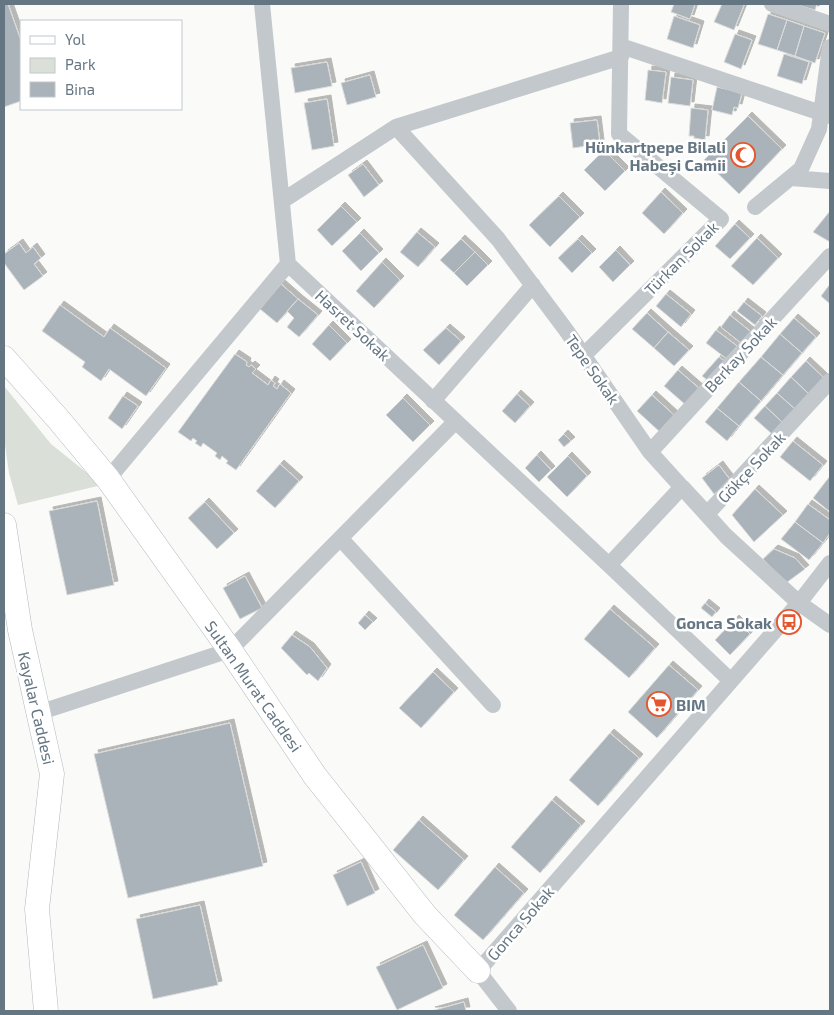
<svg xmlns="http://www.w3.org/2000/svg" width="834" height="1015" viewBox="0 0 834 1015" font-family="'Exo 2',sans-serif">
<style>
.green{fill:#dadfd7}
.building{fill:#aab3b9;stroke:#dcdcda;filter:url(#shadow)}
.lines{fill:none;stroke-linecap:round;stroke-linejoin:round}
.secondary-casing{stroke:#b3babf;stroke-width:25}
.street{stroke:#c3c8cc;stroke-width:16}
.secondary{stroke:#fff;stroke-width:24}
.labels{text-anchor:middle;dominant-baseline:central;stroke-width:5;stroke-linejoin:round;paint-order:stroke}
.poi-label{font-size:16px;font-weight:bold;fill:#657683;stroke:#fff;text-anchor:end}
.street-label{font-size:16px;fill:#657683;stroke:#fff}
</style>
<defs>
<filter id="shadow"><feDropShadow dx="4" dy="-4" stdDeviation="0" flood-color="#0004"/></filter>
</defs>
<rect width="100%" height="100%" fill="#fafaf8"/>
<path class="green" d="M4 386 51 444 102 485 18 505 9 473 4 438Z"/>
<path class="building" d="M4 4H8L21 41V101L4 107Z
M674 4H695L690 19 671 12Z
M722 4H740L744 5 734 30 714 22Z
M794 4H817L815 10Z
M768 14 787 20 777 50 758 44Z
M674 16 700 25 693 48 667 39Z
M787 20 804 26 795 56 777 50Z
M804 26 825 33 815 63 795 56Z
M735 34 752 40 741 69 724 62Z
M784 54 809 62 802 84 777 76Z
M327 62 332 86 295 93 291 68Z
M648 70 666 72 662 103 645 100Z
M370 75 376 97 347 105 341 83Z
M671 77 693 80 690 106 668 103Z
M717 87 742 93 738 108 734 107 732 115 712 110Z
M327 99 334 146 312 150 304 103Z
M691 108 708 110 705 140 694 138V136H689Z
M748 116 782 149 739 194 704 160Z
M597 120 600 144 573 148 570 123Z
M604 150 625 171 605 191 584 170Z
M363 164 379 185 364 197 348 175Z
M661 192 683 213 664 234 642 213Z
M559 196 580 217 550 247 529 225Z
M341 206 357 222 332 246 317 230Z
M830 211V242L813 232Z
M735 224 750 238 730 259 715 246Z
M417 232 435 247 418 267 400 252Z
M360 233 379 253 361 271 342 251Z
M757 238 778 258 753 285 731 266Z
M461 239 475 252 454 273 440 260Z
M578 239 592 253 572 273 558 258Z
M19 243 26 253 33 247 41 258 34 264 43 276 24 290 4 263V254Z
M616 250 630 265 613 282 599 267Z
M475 252 488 265 467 286 454 273Z
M382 262 400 280 374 308 356 291Z
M281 284 298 299 277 323 260 309Z
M830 284V304L821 296Z
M666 294 691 314 681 327 656 306Z
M298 299 318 315 299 337 287 327 294 318 287 311Z
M744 302 762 316 755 325 737 311Z
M60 305 104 337 110 328 166 368 146 396 109 369 101 381 82 367 85 362 42 331Z
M647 313 668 332 654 348 632 329Z
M730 315 751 332 741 343 721 327Z
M794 318 816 337 802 353 780 334Z
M329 325 347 343 330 361 312 344Z
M446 328 461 341 439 365 423 350Z
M716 330 737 346 727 359 706 343Z
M668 332 689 350 674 366 654 348Z
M780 334 802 353 783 375 761 357Z
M235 354 247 362 246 365 249 367 251 365 256 369 252 373 268 385 271 380 275 383 273 386 277 389 280 384 291 393 236 470 226 463 228 461 222 456 220 460 215 456 217 453 203 443 201 447 195 443 197 441 193 438 191 441 178 432Z
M719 357 727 363 710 382 702 376Z
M761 357 783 375 761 401 739 382Z
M806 361 824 378 809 394 791 377Z
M678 370 701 390 687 406 664 386Z
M791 377 809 394 795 409 777 393Z
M739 382 761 401 739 426 717 408Z
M777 393 795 409 782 422 765 406Z
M517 394 530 406 515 423 502 411Z
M652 395 675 416 661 433 637 411Z
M123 396 138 406 122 429 108 418Z
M403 398 430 425 413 442 386 415Z
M765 406 782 422 772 434 754 418Z
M717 408 739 426 727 441 705 422Z
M564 434 571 441 564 447 558 440Z
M793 441 823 465 810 481 780 457Z
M537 455 551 470 539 482 525 468Z
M568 456 587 476 567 497 547 477Z
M280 464 299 481 275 508 256 491Z
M719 465 731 481 714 494 702 478Z
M830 476V512L813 498Z
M755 489 783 515 754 542 732 515Z
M97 501 114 585 67 595 49 511Z
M205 502 234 533 217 549 188 518Z
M808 504 830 520V533L823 543 795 522Z
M795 522 823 543 809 560 781 539Z
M774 549 795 558 805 569 786 583 763 559Z
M245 576 262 608 240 619 223 588Z
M705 603 716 612 712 617 701 608Z
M610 609 655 648 629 678 584 639Z
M365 615 373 622 365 630 358 623Z
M735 619 750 634 730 655 715 640Z
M292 635 310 647 327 668 318 681 309 673 307 675 281 648Z
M669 665 698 690 657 738 628 712Z
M433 672 454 692 421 728 399 708Z
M230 723 263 866 128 898 94 754Z
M610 733 639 758 598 806 569 780Z
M552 800 581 825 540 873 511 847Z
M419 820 464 860 438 890 393 850Z
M361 862 375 893 347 906 333 875Z
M495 867 524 893 483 940 454 915Z
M200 905 218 985 153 999 136 919Z
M423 945 443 988 397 1010 376 967Z
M464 1002 466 1011H431Z"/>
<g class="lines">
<defs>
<path id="secondary" d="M4 358 59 420 108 479 230 650 315 776 425 915 478 971
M4 525 20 630 52 774 37 909 46 1011"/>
</defs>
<use href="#secondary" class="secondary-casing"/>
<path class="street" d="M262 4 288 264 609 565 731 681
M772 4 830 24
M621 46 830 116
M396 127 498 239 566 330 650 452 726 536 799 603 830 625
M791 178 830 181
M282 201 396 127 621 57
M755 207 801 169 819 129 830 47
M584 355 721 219 619 134 621 4
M433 401 533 285
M650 452 830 256
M108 479 288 264
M341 539 493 705
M609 565 682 487 707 514 830 381
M38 713 230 650 455 422
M509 1011 478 971 799 603 830 563"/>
<use href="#secondary" class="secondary"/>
</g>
<defs>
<symbol id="mosque-ring" viewBox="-11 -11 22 22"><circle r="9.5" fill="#fff" stroke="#e4572e" stroke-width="1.5"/><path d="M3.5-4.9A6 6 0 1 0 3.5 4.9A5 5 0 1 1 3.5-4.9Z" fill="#e4572e"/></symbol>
<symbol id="bus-ring" viewBox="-11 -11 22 22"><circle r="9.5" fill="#fff" stroke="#e4572e" stroke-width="1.5"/><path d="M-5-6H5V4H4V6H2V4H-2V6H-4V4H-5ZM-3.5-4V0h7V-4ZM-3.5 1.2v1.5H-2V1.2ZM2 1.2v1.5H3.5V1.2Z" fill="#e4572e"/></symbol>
<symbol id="supermarket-ring" viewBox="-11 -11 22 22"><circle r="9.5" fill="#fff" stroke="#e4572e" stroke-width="1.5"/><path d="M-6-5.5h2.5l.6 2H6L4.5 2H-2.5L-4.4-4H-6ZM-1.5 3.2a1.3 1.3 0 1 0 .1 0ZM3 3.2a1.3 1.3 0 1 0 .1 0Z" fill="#e4572e"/></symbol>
</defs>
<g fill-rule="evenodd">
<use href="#mosque-ring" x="729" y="141" width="28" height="28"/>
<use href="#bus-ring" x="775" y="608" width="28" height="28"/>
<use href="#supermarket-ring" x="645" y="690" width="28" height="28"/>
</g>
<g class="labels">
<g class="poi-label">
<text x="726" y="146">Hünkartpepe Bilali<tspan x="726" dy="18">Habeşi Camii</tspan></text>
<text x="772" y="622">Gonca Sokak</text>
<text x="676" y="704" text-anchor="start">BIM</text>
</g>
<g class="street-label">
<text transform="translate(681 258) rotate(-45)">Türkan Sokak</text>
<text transform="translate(353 325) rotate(43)">Hasret Sokak</text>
<text transform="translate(740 354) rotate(-47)">Berkay Sokak</text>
<text transform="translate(593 369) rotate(55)">Tepe Sokak</text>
<text transform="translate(751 467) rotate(-47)">Gökçe Sokak</text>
<text transform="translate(254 686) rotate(55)">Sultan Murat Caddesi</text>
<text transform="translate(37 708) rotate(77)">Kayalar Caddesi</text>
<text transform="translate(520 923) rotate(-49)">Gonca Sokak</text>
</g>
</g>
<rect width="834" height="1015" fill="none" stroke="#657683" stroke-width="10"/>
<rect x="20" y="20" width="162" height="90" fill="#ffffff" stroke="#c1c8cd"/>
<rect x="30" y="36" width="25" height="8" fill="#ffffff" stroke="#c1c8cd"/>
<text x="65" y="45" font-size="15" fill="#657683">Yol</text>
<rect x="30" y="58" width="25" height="15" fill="#dadfd7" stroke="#c1c8cd"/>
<text x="65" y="70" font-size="15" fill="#657683">Park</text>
<rect x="30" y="82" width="25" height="15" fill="#aab3b9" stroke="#c1c8cd"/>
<text x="65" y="95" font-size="15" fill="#657683">Bina</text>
</svg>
